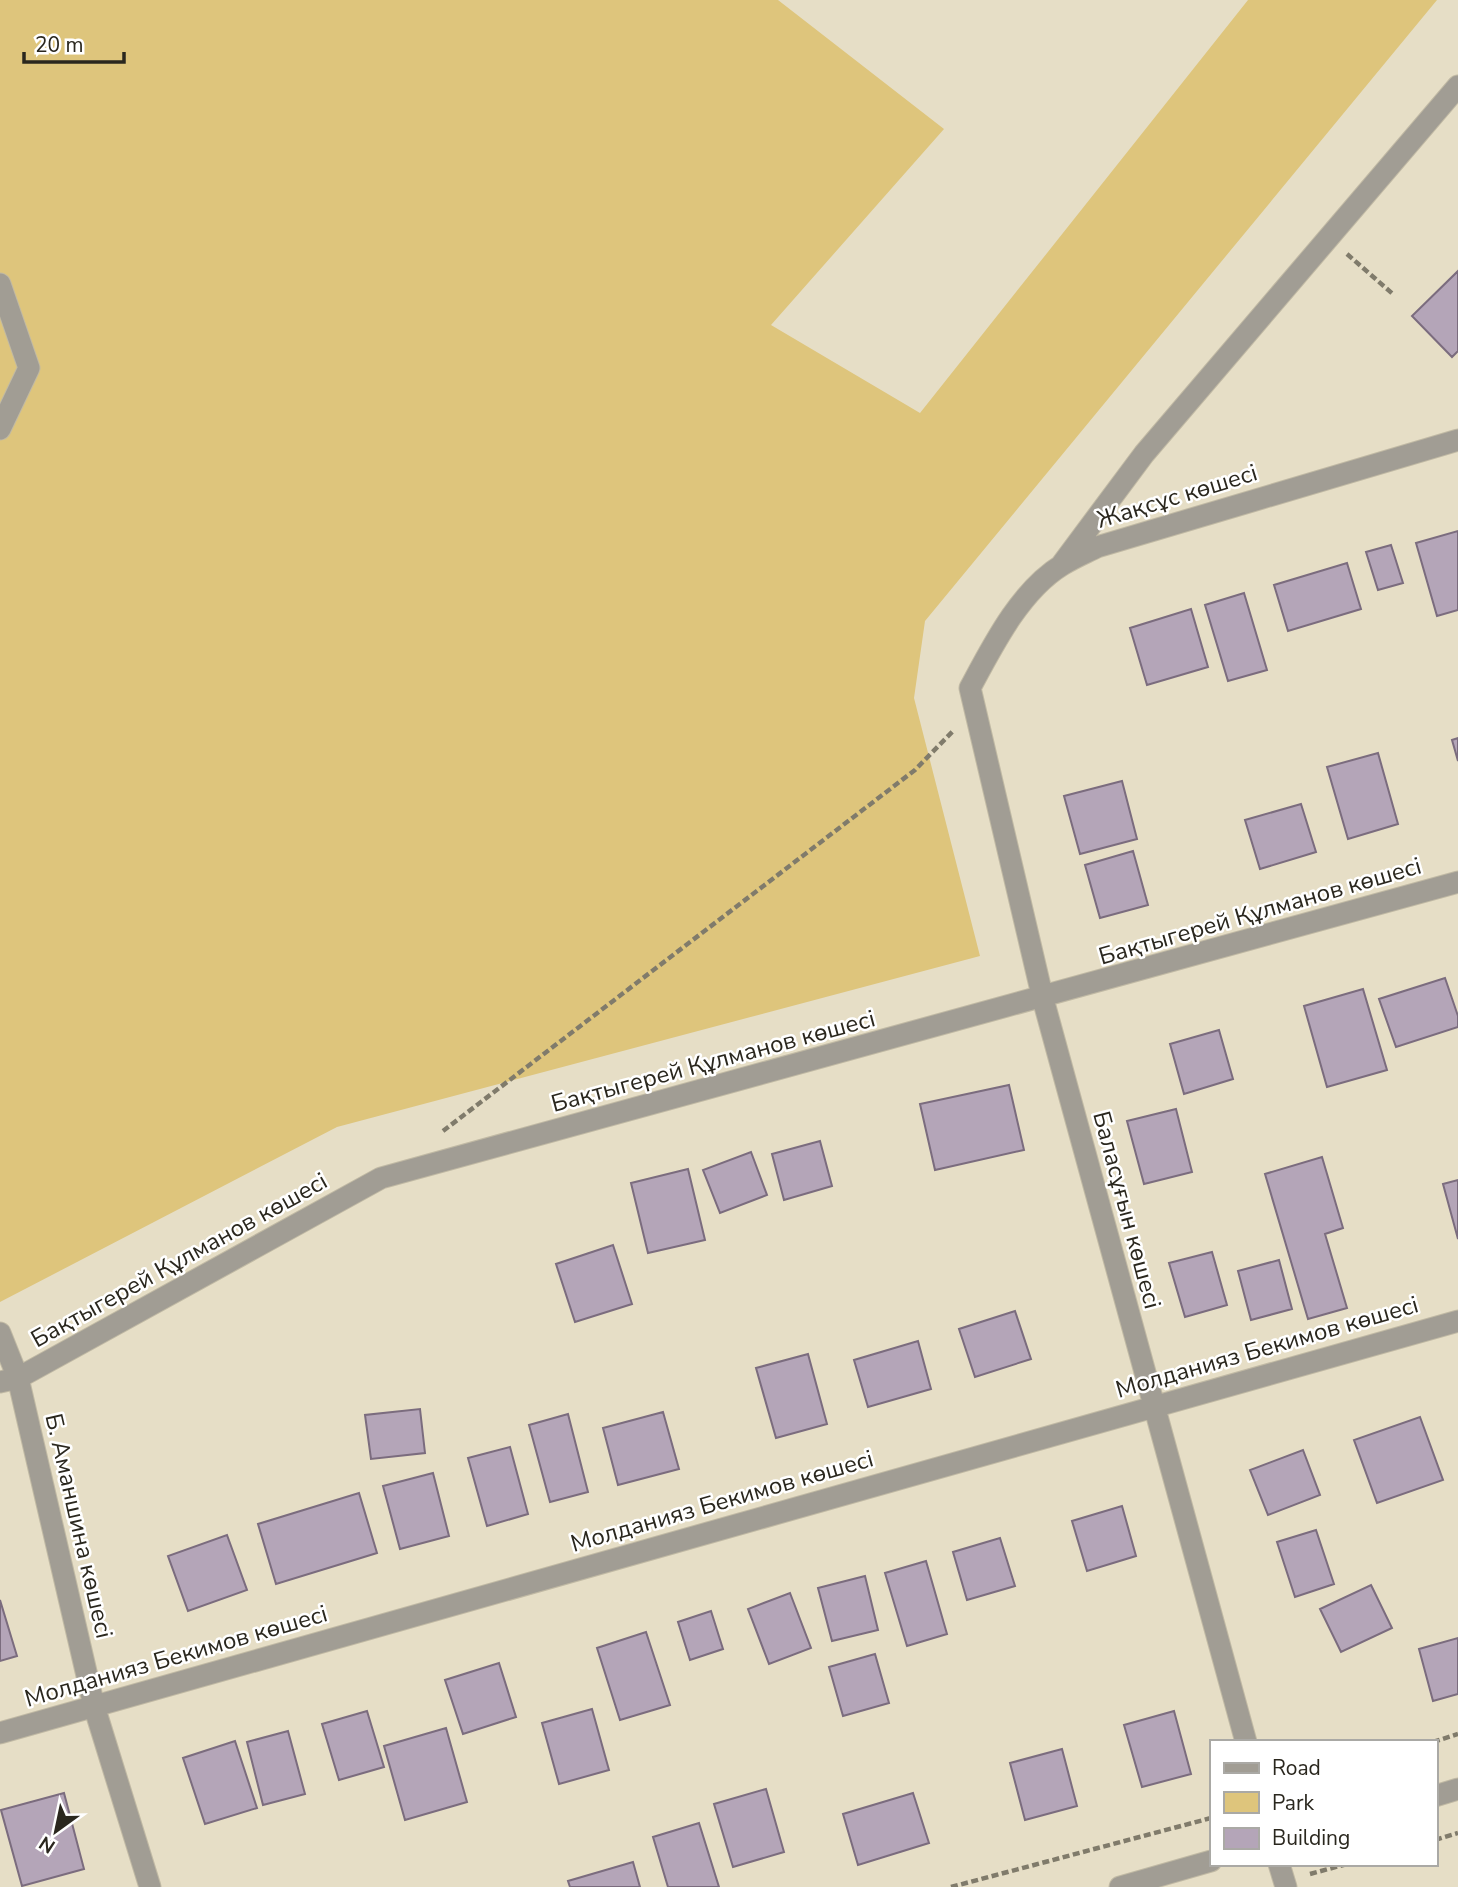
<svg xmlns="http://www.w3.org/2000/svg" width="1458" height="1887" viewBox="0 0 1458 1887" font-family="'Nunito Sans',sans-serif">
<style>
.green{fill:#dec57c}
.building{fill:#b4a5b8;stroke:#7b6c7e;stroke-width:2}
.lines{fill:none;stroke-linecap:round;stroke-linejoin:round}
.minor-casing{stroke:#c0b9a4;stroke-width:23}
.path{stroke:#807b6b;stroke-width:4.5;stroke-dasharray:7 3.5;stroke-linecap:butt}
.minor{stroke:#a19d94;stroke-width:21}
.labels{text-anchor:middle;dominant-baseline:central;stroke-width:5;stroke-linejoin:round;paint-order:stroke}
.street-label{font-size:24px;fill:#2a271e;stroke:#fff}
</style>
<rect width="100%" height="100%" fill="#e6dec6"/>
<path class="green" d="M0 0H778L944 129 771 325 920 413 1248 0H1437L925 621 914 698 980 956 337 1127 0 1302Z"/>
<path class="building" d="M1458 271V351L1452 357 1412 316Z
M1458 531V610L1437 616 1416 543Z
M1391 545 1403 583 1378 590 1366 552Z
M1347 563 1361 609 1288 631 1274 585Z
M1244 593 1267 670 1228 681 1205 605Z
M1191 609 1208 667 1147 685 1130 628Z
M1458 738V761L1452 740Z
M1378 753 1398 824 1348 839 1327 767Z
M1122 781 1137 839 1080 854 1064 796Z
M1301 804 1316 852 1260 869 1245 820Z
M1133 851 1148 905 1100 918 1085 865Z
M1445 978 1458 1016V1027L1396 1047 1379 999Z
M1363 989 1387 1070 1327 1087 1304 1006Z
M1219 1030 1233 1079 1184 1094 1170 1044Z
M1009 1085 1024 1150 935 1170 920 1104Z
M1176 1109 1192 1172 1144 1184 1127 1121Z
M820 1141 832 1186 784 1200 772 1154Z
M751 1152 767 1195 720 1213 703 1170Z
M1322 1157 1343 1228 1325 1234 1347 1308 1308 1319 1265 1174Z
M688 1169 705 1240 648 1253 631 1183Z
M1458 1180V1239L1443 1184Z
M613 1245 632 1304 575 1322 556 1264Z
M1212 1252 1227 1305 1185 1317 1169 1263Z
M1279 1260 1292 1309 1251 1320 1238 1271Z
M1015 1311 1031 1359 975 1377 959 1329Z
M918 1341 931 1389 868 1407 854 1360Z
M808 1354 827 1424 776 1438 756 1368Z
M420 1409 425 1453 371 1459 365 1415Z
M663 1412 679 1469 618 1485 603 1428Z
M568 1414 588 1492 550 1502 529 1425Z
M1420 1417 1443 1480 1377 1503 1354 1440Z
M510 1447 528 1514 487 1526 468 1458Z
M1303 1450 1320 1495 1268 1515 1250 1470Z
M433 1473 449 1536 400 1549 383 1486Z
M359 1493 377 1553 276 1584 258 1524Z
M1122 1506 1136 1556 1087 1571 1072 1521Z
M1316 1530 1334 1584 1295 1597 1277 1542Z
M227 1535 247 1590 188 1611 168 1556Z
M1000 1538 1015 1586 967 1600 953 1552Z
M926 1561 947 1634 907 1646 885 1573Z
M865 1576 878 1630 832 1641 818 1588Z
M1371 1585 1392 1628 1341 1652 1320 1609Z
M790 1593 811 1648 769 1664 748 1609Z
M0 1600 17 1656 0 1661Z
M711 1611 723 1649 690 1660 678 1622Z
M646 1632 670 1705 620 1720 597 1648Z
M1458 1638V1694L1433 1701 1419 1649Z
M875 1654 889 1703 843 1716 829 1667Z
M499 1663 516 1717 463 1734 445 1680Z
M592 1709 609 1770 559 1784 542 1723Z
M367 1711 384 1767 339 1780 322 1724Z
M1174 1711 1191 1774 1142 1787 1124 1725Z
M446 1728 467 1802 405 1820 384 1746Z
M288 1731 305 1794 263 1805 247 1742Z
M235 1741 257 1808 205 1824 183 1758Z
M1062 1749 1077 1806 1025 1820 1010 1763Z
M766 1789 784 1852 733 1867 714 1804Z
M64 1793 84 1869 22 1886 1 1810Z
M913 1793 929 1843 858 1865 843 1814Z
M699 1823 719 1887H668L653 1837Z
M633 1862 640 1887H570L568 1881Z"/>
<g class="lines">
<defs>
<path id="minor" d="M0 284 29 368 0 429
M1062 564 1144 454 1458 86
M0 1333 18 1378 94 1706 150 1887
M0 1382 18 1378 381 1178 1458 882
M0 1733 1458 1321
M1246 1742 1043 999 970 688C993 645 1020 591 1062 565 1073 558 1085 553 1097 547L1458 440
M1435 1796 1458 1789
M1279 1864 1286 1887
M1120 1887 1211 1861"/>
</defs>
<use href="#minor" class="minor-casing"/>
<path class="path" d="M1347 254 1394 295
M443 1131 915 770 953 731
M1433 1742 1458 1734
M1435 1840 1458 1833
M1310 1874 1347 1864
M951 1887 1211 1818"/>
<use href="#minor" class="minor"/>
</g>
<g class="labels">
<g class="street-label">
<text transform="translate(1177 496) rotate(-17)">Жақсұс көшесі</text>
<text transform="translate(1260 911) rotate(-16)">Бақтыгерей Құлманов көшесі</text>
<text transform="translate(713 1061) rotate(-15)">Бақтыгерей Құлманов көшесі</text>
<text transform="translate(1127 1210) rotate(75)">Баласұғын көшесі</text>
<text transform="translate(179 1260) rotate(-29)">Бақтыгерей Құлманов көшесі</text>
<text transform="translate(1267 1347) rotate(-16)">Молданияз Бекимов көшесі</text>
<text transform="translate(722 1501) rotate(-16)">Молданияз Бекимов көшесі</text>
<text transform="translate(79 1526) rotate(77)">Б. Аманшина көшесі</text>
<text transform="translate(176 1656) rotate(-16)">Молданияз Бекимов көшесі</text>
</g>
</g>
<rect x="1210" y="1740" width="228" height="126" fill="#ffffff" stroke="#aaa9a5" stroke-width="2"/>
<rect x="1224" y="1763" width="35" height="10" fill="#a19d94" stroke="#aaa9a5" stroke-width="2"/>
<text x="1272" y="1775" font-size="21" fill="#2a271e">Road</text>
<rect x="1224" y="1792" width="35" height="21" fill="#dec57c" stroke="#aaa9a5" stroke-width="2"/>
<text x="1272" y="1810" font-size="21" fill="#2a271e">Park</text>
<rect x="1224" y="1828" width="35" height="21" fill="#b4a5b8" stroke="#aaa9a5" stroke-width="2"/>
<text x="1272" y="1845" font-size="21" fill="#2a271e">Building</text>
<g transform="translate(56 1831) rotate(213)" stroke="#ffffff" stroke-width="5" paint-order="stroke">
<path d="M0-5L12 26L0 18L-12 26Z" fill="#2a271e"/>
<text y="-10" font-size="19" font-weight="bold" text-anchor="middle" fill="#2a271e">N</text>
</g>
<path d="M24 52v10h100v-10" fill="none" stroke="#2a271e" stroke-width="3.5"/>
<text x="35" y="52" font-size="21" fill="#2a271e" stroke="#ffffff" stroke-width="5" paint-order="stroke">20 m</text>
</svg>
